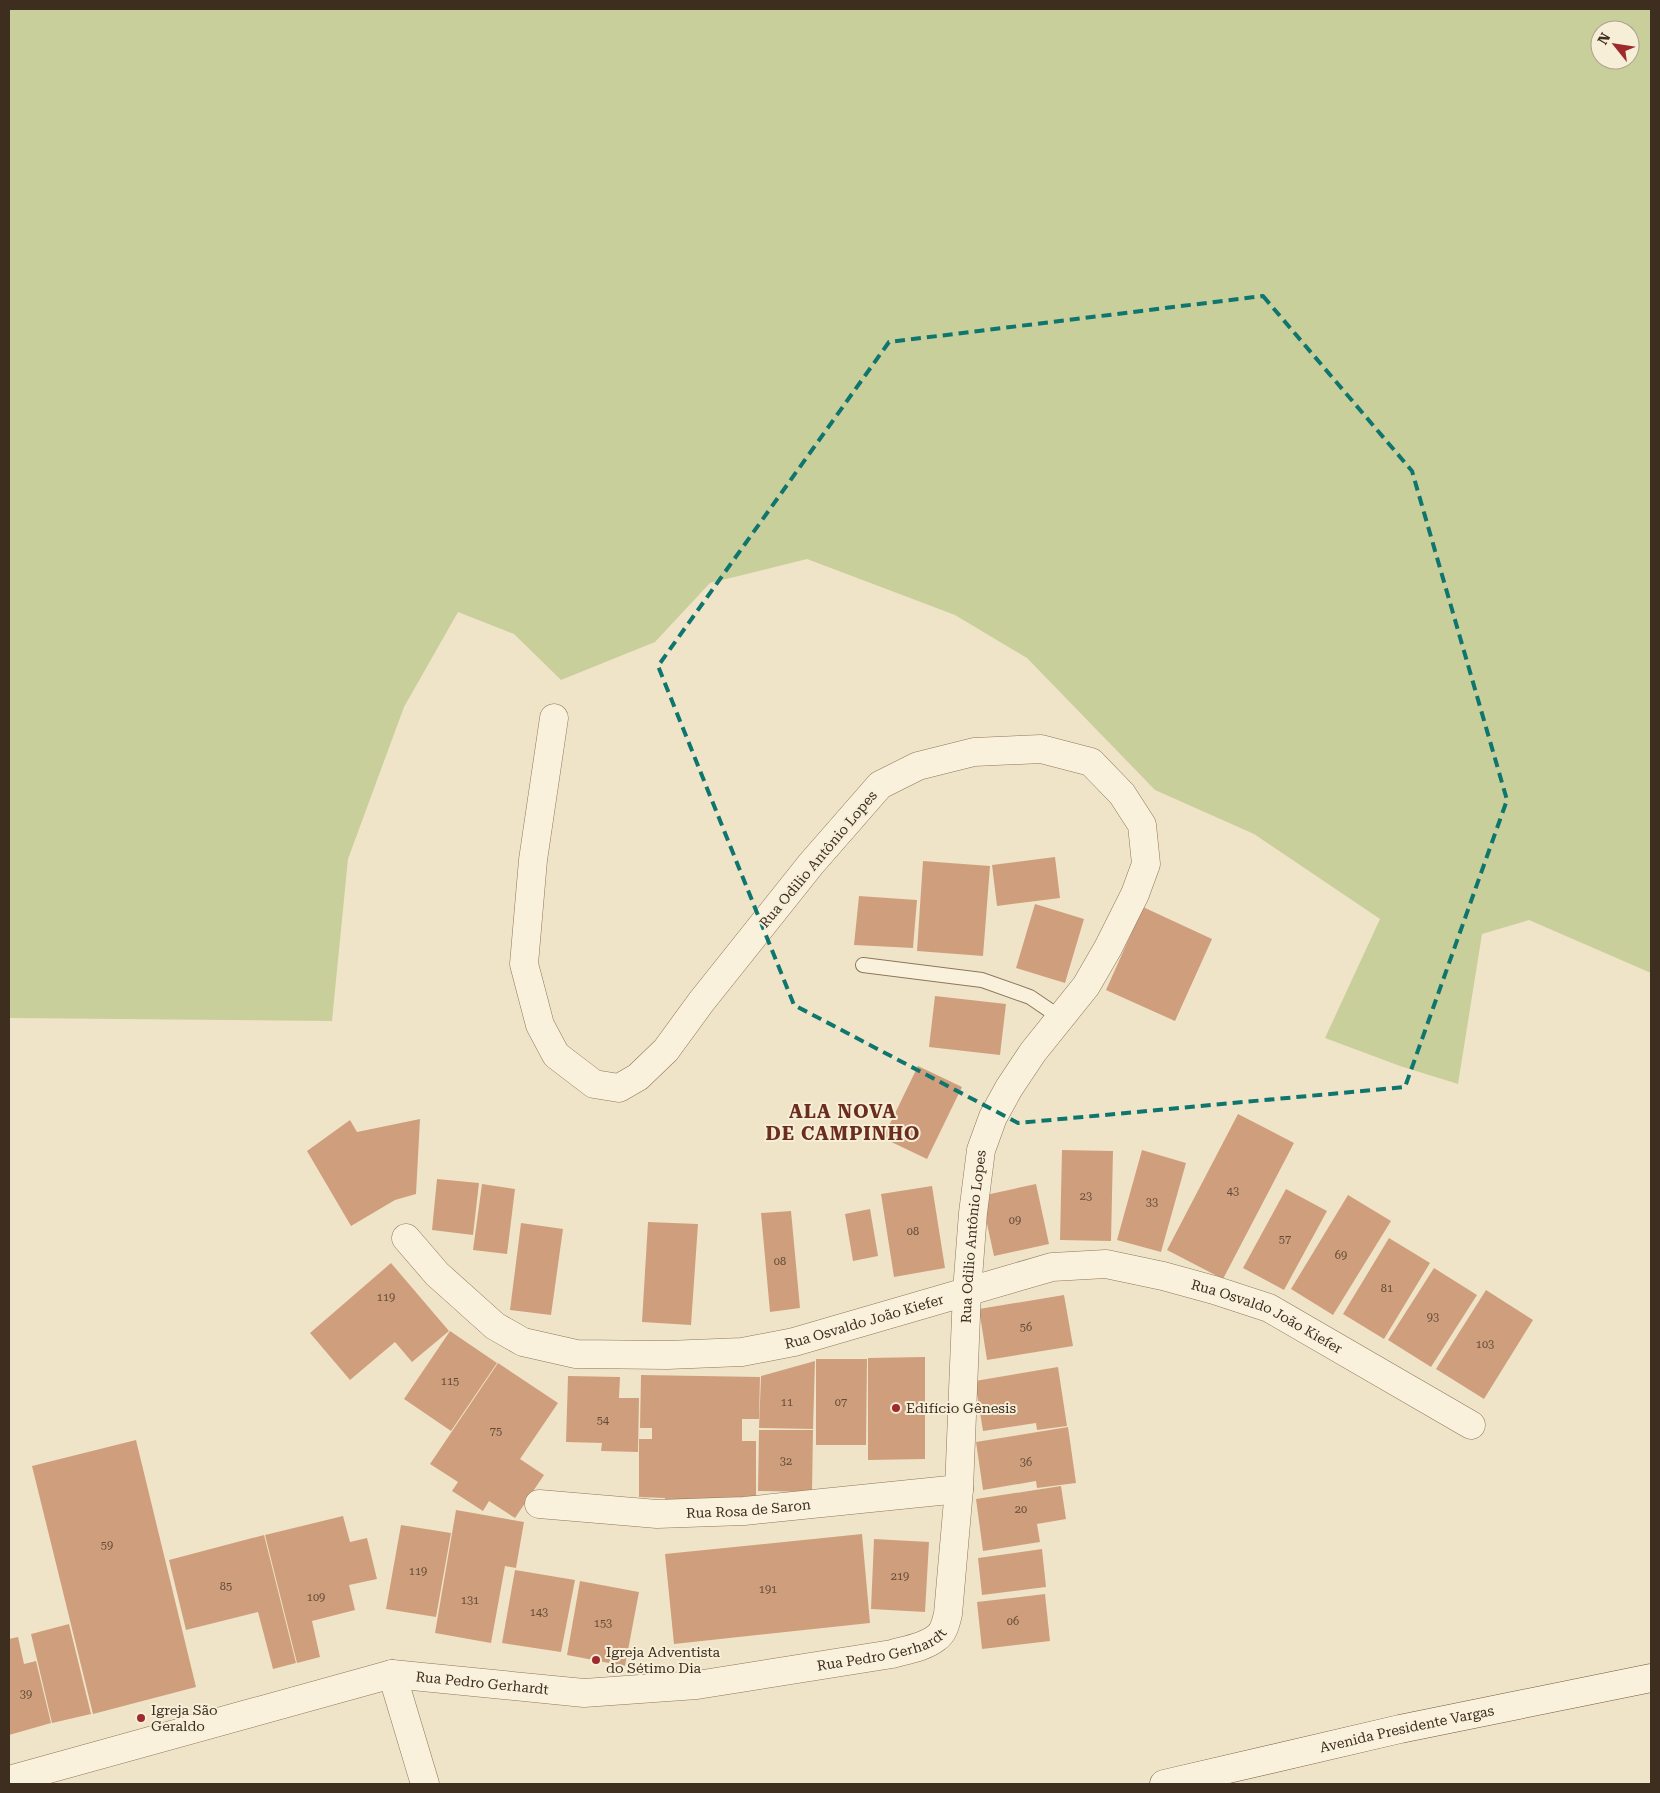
<svg xmlns="http://www.w3.org/2000/svg" width="1660" height="1793" viewBox="0 0 1660 1793" font-family="'Roboto Serif',serif">
<style>
.green{fill:#c9cf9b;fill-rule:evenodd}
.building{fill:#cf9f7d}
.lines{fill:none;stroke-linecap:round;stroke-linejoin:round}
.service-casing{stroke:#8d765c;stroke-width:16}
.minor-casing{stroke:#8d765c;stroke-width:29}
.secondary-casing{stroke:#6f573f;stroke-width:29}
.service{stroke:#faf1dc;stroke-width:14}
.minor{stroke:#faf1dc;stroke-width:28}
.secondary{stroke:#faf1dc;stroke-width:28}
.marked{fill:none;stroke:#0f766e;stroke-width:4;stroke-dasharray:10 6;stroke-linejoin:round}
.poi-dot{fill:#9e2a2b;stroke:#f7eed8;stroke-width:2}
.labels{text-anchor:middle;dominant-baseline:central;stroke-width:4;stroke-linejoin:round;paint-order:stroke}
.number-label{font-size:11px;fill:#624a37}
.street-label{font-size:14px;fill:#3d2e20;stroke:#f7eed8}
.poi-label{font-size:14px;fill:#3d2e20;stroke:#f7eed8;text-anchor:start}
.district-label{font-size:19px;font-weight:bold;letter-spacing:1px;fill:#6b2e1e;stroke:#f7eed8}
</style>
<rect width="100%" height="100%" fill="#f0e4c8"/>
<path class="green" d="M9 9H1651V973L1529 920 1482 934 1458 1084 1400 1066 1325 1038 1380 919 1254 834 1155 790 1027 658 955 615 807 559 710 583 655 642 561 680 514 634 458 612 404 707 348 859 332 1021 9 1018ZM1600 30H1630V60H1600Z"/>
<path class="building" d="M1055 857 1060 898 997 906 992 865Z
M923 861 990 866 983 956 917 951Z
M859 896 917 900 913 948 854 945Z
M1035 904 1084 919 1065 983 1016 968Z
M1143 907 1212 939 1175 1021 1106 990Z
M935 996 1006 1004 1000 1055 929 1047Z
M918 1066 962 1087 927 1159 883 1138Z
M1238 1114 1294 1143 1223 1279 1167 1250Z
M420 1119 416 1194 395 1200 351 1226 307 1151 350 1120 357 1132Z
M1062 1150 1113 1151 1111 1241 1060 1240Z
M1142 1150 1186 1163 1161 1252 1117 1240Z
M437 1179 479 1183 473 1235 432 1230Z
M482 1184 515 1189 507 1254 473 1250Z
M1036 1184 1049 1244 994 1256 981 1196Z
M932 1186 945 1268 894 1277 881 1194Z
M1286 1189 1327 1211 1284 1290 1243 1268Z
M1348 1195 1391 1221 1333 1315 1291 1289Z
M870 1209 878 1256 853 1261 845 1214Z
M791 1211 800 1308 770 1312 761 1213Z
M648 1222 698 1224 691 1325 642 1322Z
M521 1223 563 1229 551 1315 510 1310Z
M1389 1238 1430 1263 1384 1339 1343 1314Z
M391 1263 449 1331 412 1362 395 1342 350 1380 310 1333Z
M1434 1268 1477 1295 1431 1367 1388 1340Z
M1486 1290 1533 1320 1484 1399 1436 1369Z
M1064 1295 1073 1346 987 1360 979 1309Z
M450 1331 497 1363 451 1431 404 1399Z
M925 1357V1459L868 1460V1358Z
M816 1359H867L866 1445H816Z
M815 1361 813 1429 759 1428 761 1376Z
M498 1363 558 1403 520 1459 544 1475 515 1518 489 1501 483 1511 452 1491 458 1482 430 1464Z
M1058 1367 1067 1426 1037 1430 1036 1423 983 1431 975 1381Z
M641 1375 760 1377 759 1419H742V1441H756V1498H718V1503L665 1502V1498L639 1497V1439H652V1428H640Z
M568 1376 620 1377 619 1398H639L638 1452 601 1451 602 1443 566 1442Z
M1068 1427 1076 1483 1037 1488 1036 1481 983 1490 976 1442Z
M759 1430H813L812 1492 758 1491Z
M136 1440 196 1687 93 1714 32 1466Z
M1061 1486 1066 1519 1037 1524 1040 1542 983 1551 976 1499Z
M456 1510 524 1522 516 1568 505 1566 491 1643 435 1633Z
M343 1516 350 1542 367 1538 377 1579 349 1585 355 1610 312 1621 320 1657 297 1663 265 1535Z
M401 1525 451 1533 436 1617 386 1609Z
M862 1534 870 1623 674 1644 665 1554Z
M264 1535 296 1663 273 1669 258 1612 186 1630 169 1560Z
M874 1539 929 1542 925 1612 871 1609Z
M1042 1549 1046 1587 982 1595 978 1558Z
M515 1570 575 1580 561 1652 502 1643Z
M580 1581 639 1592 625 1666 567 1655Z
M1045 1594 1050 1641 982 1649 977 1602Z
M69 1624 91 1714 52 1723 31 1634Z
M18 1637 24 1664 36 1661 51 1723 9 1735V1639Z"/>
<g class="lines">
<defs>
<path id="service" d="M863 965 982 980 1030 997 1061 1018"/>
<g id="minor">
<path id="s1" d="M406 1238 437 1274 495 1326 523 1342 576 1354 667 1355 742 1352 794 1342 1052 1267 1106 1264 1163 1276 1214 1290 1269 1308 1471 1425"/>
<path id="s2" d="M539 1504 657 1514 744 1511 959 1489"/>
<path d="M392 1674 425 1784"/>
<path id="s3" d="M9 1780 392 1674 584 1693 697 1685 892 1654C906 1650 925 1647 936 1638 944 1633 946 1622 948 1614L959 1489 967 1291 973 1213 981 1150 993 1117 1009 1088 1033 1052 1086 986 1108 948 1135 894 1146 864 1142 825 1122 794 1091 762 1041 749 974 752 918 766 880 785 811 864 701 1002 666 1050 638 1077 619 1088 594 1084 556 1055 540 1025 524 964 533 860 554 718"/>
</g>
<g id="secondary">
<path id="s4" d="M1164 1784 1400 1729 1651 1678"/>
</g>
</defs>
<use href="#service" class="service-casing"/>
<use href="#minor" class="minor-casing"/>
<use href="#secondary" class="secondary-casing"/>
<use href="#service" class="service"/>
<use href="#minor" class="minor"/>
<use href="#secondary" class="secondary"/>
</g>
<path class="marked" d="M1263 296 1412 471 1507 800 1405 1087 1018 1123 794 1005 658 666 889 342Z"/>
<g class="poi-dot">
<circle cx="896" cy="1408" r="5"/>
<circle cx="596" cy="1660" r="5"/>
<circle cx="141" cy="1718" r="5"/>
</g>
<g class="labels">
<g class="number-label">
<text x="1233" y="1191">43</text>
<text x="1086" y="1196">23</text>
<text x="1152" y="1202">33</text>
<text x="1015" y="1220">09</text>
<text x="913" y="1231">08</text>
<text x="1285" y="1239">57</text>
<text x="1341" y="1255">69</text>
<text x="780" y="1261">08</text>
<text x="1387" y="1288">81</text>
<text x="386" y="1297">119</text>
<text x="1433" y="1317">93</text>
<text x="1026" y="1327">56</text>
<text x="1485" y="1344">103</text>
<text x="450" y="1381">115</text>
<text x="787" y="1402">11</text>
<text x="841" y="1402">07</text>
<text x="603" y="1420">54</text>
<text x="496" y="1431">75</text>
<text x="786" y="1461">32</text>
<text x="1026" y="1462">36</text>
<text x="1021" y="1509">20</text>
<text x="107" y="1545">59</text>
<text x="418" y="1571">119</text>
<text x="900" y="1576">219</text>
<text x="226" y="1586">85</text>
<text x="768" y="1589">191</text>
<text x="316" y="1597">109</text>
<text x="470" y="1600">131</text>
<text x="539" y="1612">143</text>
<text x="1013" y="1621">06</text>
<text x="603" y="1623">153</text>
<text x="26" y="1694">39</text>
</g>
<g class="street-label">
<text transform="translate(818 859) rotate(-50)">Rua Odilio Antônio Lopes</text>
<text stroke="none"><textPath href="#s3" startOffset="1354">Rua Odilio Antônio Lopes</textPath></text>
<text stroke="none"><textPath href="#s1" startOffset="924">Rua Osvaldo João Kiefer</textPath></text>
<text stroke="none"><textPath href="#s1" startOffset="504">Rua Osvaldo João Kiefer</textPath></text>
<text stroke="none"><textPath href="#s2" startOffset="210">Rua Rosa de Saron</textPath></text>
<text stroke="none"><textPath href="#s3" startOffset="892">Rua Pedro Gerhardt</textPath></text>
<text stroke="none"><textPath href="#s3" startOffset="488">Rua Pedro Gerhardt</textPath></text>
<text stroke="none"><textPath href="#s4" startOffset="249">Avenida Presidente Vargas</textPath></text>
</g>
<g class="poi-label">
<text x="906" y="1408">Edifício Gênesis</text>
<text x="606" y="1652">Igreja Adventista<tspan x="606" dy="16">do Sétimo Dia</tspan></text>
<text x="151" y="1710">Igreja São<tspan x="151" dy="16">Geraldo</tspan></text>
</g>
<g class="district-label">
<text x="843" y="1111">ALA NOVA<tspan x="843" dy="22">DE CAMPINHO</tspan></text>
</g>
</g>
<rect width="1660" height="1793" fill="none" stroke="#3d2e20" stroke-width="20"/>
<g transform="translate(1615 45) rotate(300)"><circle r="24" fill="#f7eed8" stroke="#ada18e"/>
<path d="M0-4L9 19L0 12L-9 19Z" fill="#9e2a2b"/>
<text y="-8" font-size="14" font-weight="bold" text-anchor="middle" fill="#3d2e20">N</text>
</g>
</svg>
